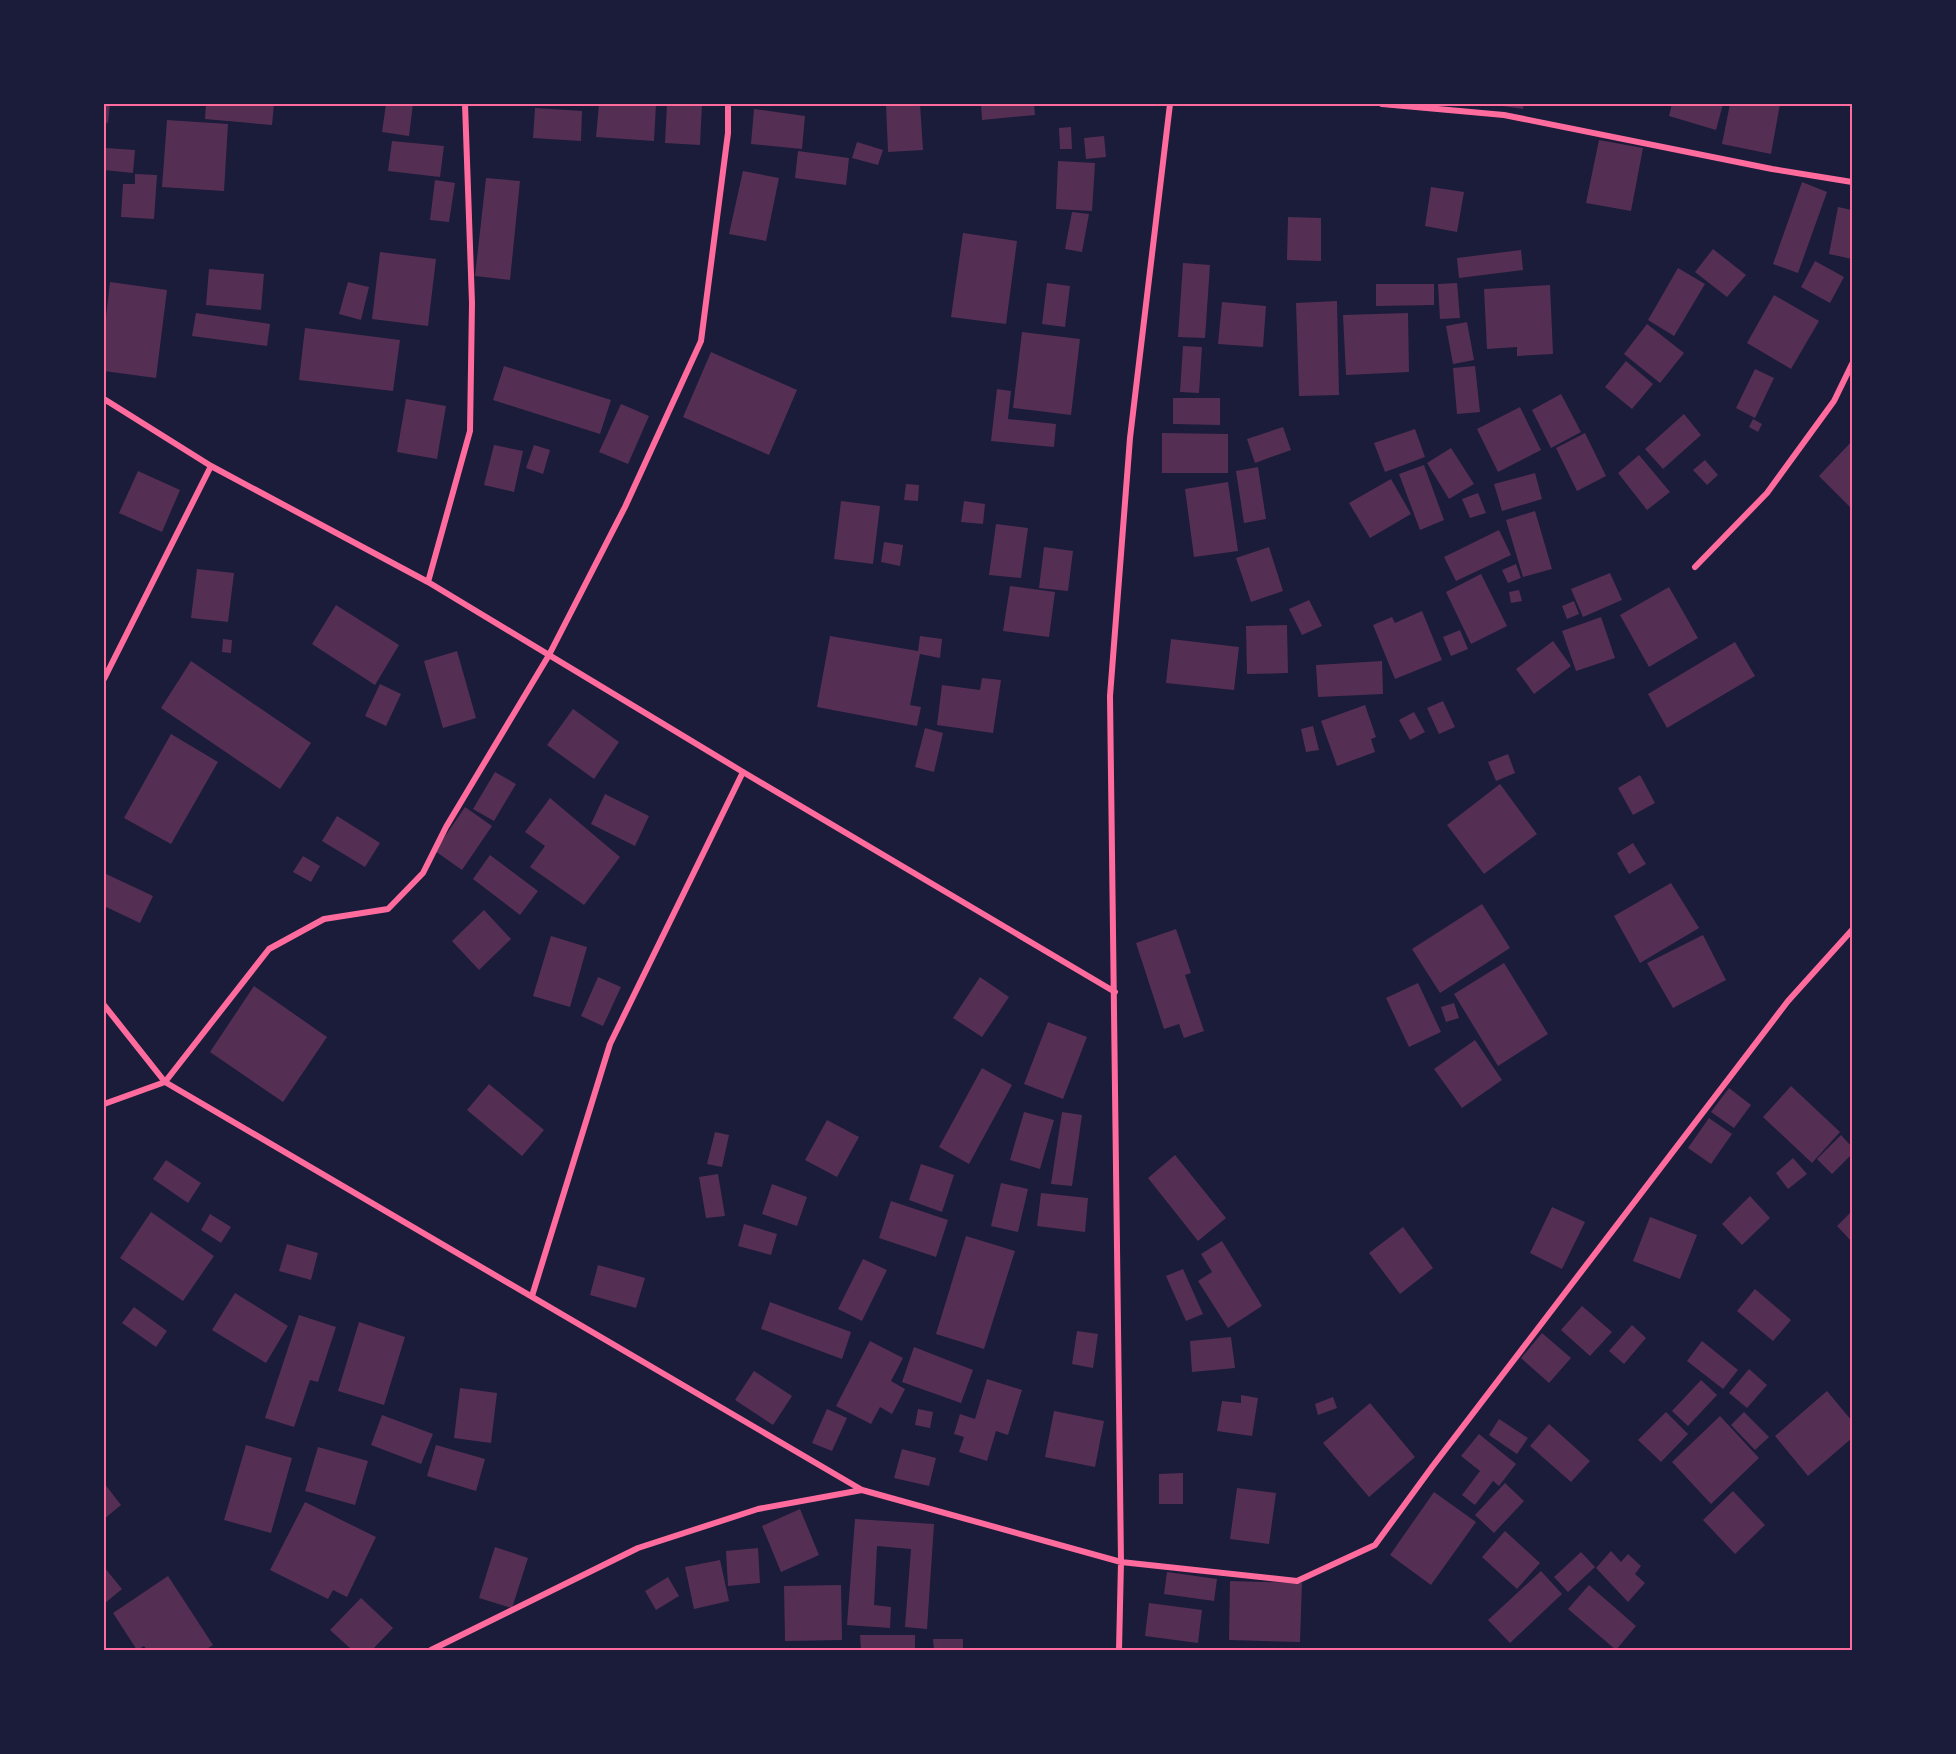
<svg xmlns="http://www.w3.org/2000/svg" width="1956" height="1754" viewBox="0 0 1956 1754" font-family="Barlow,sans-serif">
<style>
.building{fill:#542f53}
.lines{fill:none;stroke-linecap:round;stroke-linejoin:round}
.minor{stroke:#ff6b9d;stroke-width:6}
.neatline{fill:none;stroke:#ff6b9d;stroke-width:2}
</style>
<rect width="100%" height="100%" fill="#1b1b3a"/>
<path class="building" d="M104 104H110L108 123 104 122Z
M206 104H274L272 125 205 119Z
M386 104H413L409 136 382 132Z
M599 104H656L654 141 596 137Z
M667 104H702L700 145 665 143Z
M886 104H920L923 150 888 152Z
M981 104H1034L1035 115 982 120Z
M1489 104H1524L1523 109Z
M1672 104H1723L1716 130 1669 116Z
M1730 104H1780L1771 154 1722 144Z
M535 108 582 111 581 141 533 138Z
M754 109 805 116 802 149 751 144Z
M167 120 228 124 224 191 162 187Z
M1071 127 1072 149H1060L1059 128Z
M1104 136 1106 157 1086 159 1084 138Z
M1599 140 1643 148 1631 211 1586 203Z
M392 141 444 146 440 177 388 171Z
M857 142 883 150 878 165 852 158Z
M106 148 135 150 133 173 104 170Z
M798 151 849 158 846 185 795 178Z
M1058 161 1095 163 1092 211 1056 209Z
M743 171 779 178 766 241 729 234Z
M135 174 157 175 154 219 121 217 123 184H135Z
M486 178 520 181 510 280 475 276Z
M435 180 455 183 449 222 430 220Z
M1802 182 1827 192 1798 273 1773 264Z
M1431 187 1464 192 1457 232 1425 226Z
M1838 207 1852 210V259L1829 254Z
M1072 212 1089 214 1082 252 1065 249Z
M1288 217 1321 218V261L1287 260Z
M963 233 1017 241 1006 324 951 317Z
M1713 249 1746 275 1727 297 1695 272Z
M1521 250 1523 270 1459 278 1457 258Z
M380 252 436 259 428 326 372 319Z
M1815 261 1844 277 1830 303 1801 287Z
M1183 263 1210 265 1205 338 1178 337Z
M1678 268 1705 284 1674 336 1648 320Z
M209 269 264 274 261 310 206 305Z
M110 282 167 290 156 378 104 371V334Z
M348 282 369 287 361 320 339 314Z
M1047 283 1070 286 1065 327 1042 324Z
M1457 283 1460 318 1440 319 1438 284Z
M1376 284H1434V305L1376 306Z
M1550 285 1553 354 1517 356V347L1487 349 1484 289Z
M1774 295 1819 321 1791 369 1747 343Z
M1337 301 1339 395 1299 396 1296 303Z
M1222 302 1266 306 1263 347 1218 344Z
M196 313 270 324 267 346 192 336Z
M1408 313 1409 372 1346 375 1343 315Z
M1467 322 1474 360 1453 364 1446 326Z
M1647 324 1684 353 1660 383 1624 354Z
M305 328 400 340 393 391 299 380Z
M1022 332 1080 339 1071 415 1013 408Z
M1183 346 1202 347 1199 393 1180 392Z
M711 352 797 390 769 455 683 417Z
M1626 361 1653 384 1632 409 1605 387Z
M504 366 611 400 600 434 493 400Z
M1475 366 1480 412 1457 414 1453 368Z
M1755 369 1774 378 1755 418 1736 408Z
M997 389 1011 391 1008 419 1056 424 1054 447 991 441Z
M1561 394 1581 432 1551 448 1532 410Z
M1173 398H1220V425L1173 424Z
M406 399 446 406 437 459 397 452Z
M621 404 649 416 628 464 599 452Z
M1520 407 1541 450 1498 472 1477 429Z
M1684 414 1701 435 1663 469 1645 449Z
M1753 419 1762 424 1758 432 1749 427Z
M1283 427 1291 450 1255 463 1247 439Z
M1415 429 1425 457 1385 472 1374 443Z
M1162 433 1228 434V473H1162Z
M1585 433 1606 476 1577 491 1556 448Z
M1852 441V507L1851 508 1819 476Z
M494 445 523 451 514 492 484 485Z
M534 445 550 450 543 474 526 468Z
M1451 448 1474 484 1449 499 1427 463Z
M1639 455 1670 492 1647 510 1618 473Z
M1705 460 1718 475 1707 485 1693 470Z
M1424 465 1444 520 1420 530 1399 474Z
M1258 467 1266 519 1244 523 1236 471Z
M138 471 180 490 162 532 119 513Z
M1535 473 1542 499 1502 511 1494 484Z
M1391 479 1411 514 1370 538 1349 503Z
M1228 482 1238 551 1194 557 1185 489Z
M906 484 919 485 918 501 904 500Z
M1478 493 1486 513 1470 518 1462 499Z
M841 501 880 506 873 564 834 559Z
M964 501 985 504 983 524 961 522Z
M1535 511 1552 569 1523 577 1506 520Z
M996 524 1028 528 1021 578 989 575Z
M1499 530 1511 555 1456 581 1444 557Z
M884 542 903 545 900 566 881 562Z
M1044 547 1073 551 1068 591 1039 588Z
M1269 547 1283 591 1251 602 1236 558Z
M1516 564 1521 578 1508 583 1502 570Z
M197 569 234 573 228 622 191 618Z
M1610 573 1622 600 1583 617 1571 589Z
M1481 574 1507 626 1471 644 1446 592Z
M1010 586 1055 592 1049 637 1003 631Z
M1669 587 1698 638 1649 667 1620 615Z
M1519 590 1522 601 1511 603 1509 592Z
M1309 600 1322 626 1302 635 1289 609Z
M1574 601 1579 614 1567 619 1562 606Z
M336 605 399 645 375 685 312 644Z
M1422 611 1442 660 1395 679 1373 625 1392 617 1395 623Z
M1601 617 1615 658 1576 671 1562 631Z
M1287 625 1288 673 1247 674 1246 626Z
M1460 630 1468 649 1451 656 1443 637Z
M830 636 918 651 920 636 942 639 940 658 920 654 910 705 921 707 917 726 817 707Z
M223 639 232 640 231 653 222 652Z
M1171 639 1239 647 1234 690 1166 683Z
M1553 641 1571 666 1534 694 1516 669Z
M1735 642 1755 676 1667 728 1648 694Z
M457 651 476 718 443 728 424 661Z
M191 661 311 743 280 789 161 708Z
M1382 661 1383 694 1318 697 1316 665Z
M982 678 1001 680 993 733 937 725 942 685 980 690Z
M380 684 401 694 386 726 365 716Z
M1443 701 1455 727 1439 734 1427 708Z
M1365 705 1376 737 1371 739 1375 752 1337 766 1321 721Z
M573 709 619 742 594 779 547 745Z
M1414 712 1425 732 1410 740 1399 720Z
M1313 726 1319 750 1306 752 1301 729Z
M925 728 943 733 934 772 915 767Z
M171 734 218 762 171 844 124 818Z
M1508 754 1515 773 1496 781 1488 762Z
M495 772 516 784 494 821 473 809Z
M1640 775 1655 803 1633 815 1618 788Z
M1500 784 1537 834 1484 874 1447 825Z
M605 794 649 816 635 846 591 824Z
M550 798 620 857 584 905 530 867 545 846 525 832Z
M465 807 492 826 462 870 435 851Z
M337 816 380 843 365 867 322 841Z
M1633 843 1646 864 1629 874 1617 853Z
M490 855 538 891 520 915 473 879Z
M303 856 320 866 311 882 293 872Z
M104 873 153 896 140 923 104 906Z
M1671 883 1699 928 1640 963 1614 916Z
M1482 904 1510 948 1440 993 1412 949Z
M484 910 511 939 479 970 452 941Z
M1176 929 1191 973 1185 975 1204 1031 1184 1038 1179 1024 1164 1029 1136 943Z
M1703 935 1726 980 1673 1008 1647 963Z
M551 936 587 947 570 1007 533 996Z
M1504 963 1548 1034 1498 1066 1454 994Z
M598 977 621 987 603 1026 581 1016Z
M980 977 1009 997 982 1037 953 1018Z
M1418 983 1441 1032 1409 1047 1386 998Z
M254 986 327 1037 283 1102 210 1052Z
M1454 1003 1459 1018 1446 1022 1441 1007Z
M1048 1022 1087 1037 1063 1099 1024 1084Z
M1475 1040 1502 1080 1462 1108 1434 1069Z
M982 1068 1012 1085 969 1164 939 1147Z
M489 1084 544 1130 522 1156 467 1110Z
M1791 1086 1840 1132 1812 1163 1763 1117Z
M1729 1088 1751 1105 1734 1128 1711 1112Z
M1024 1112 1054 1120 1040 1169 1010 1160Z
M1062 1112 1082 1115 1072 1186 1051 1184Z
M1709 1118 1732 1134 1711 1164 1688 1148Z
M827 1120 859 1137 837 1177 805 1160Z
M715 1132 729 1135 722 1167 707 1164Z
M1841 1135 1852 1147V1154L1832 1174 1817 1159Z
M1175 1155 1226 1218 1198 1241 1148 1178Z
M1793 1158 1807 1174 1788 1189 1776 1173Z
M166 1160 201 1183 188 1203 153 1179Z
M921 1164 954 1175 942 1212 909 1200Z
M718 1174 725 1216 706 1218 699 1177Z
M1001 1183 1028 1189 1018 1232 991 1226Z
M772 1184 807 1197 797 1226 762 1214Z
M1041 1193 1088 1198 1085 1232 1037 1226Z
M1750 1196 1770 1218 1742 1245 1722 1224Z
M891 1201 948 1220 936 1257 879 1238Z
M1552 1207 1585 1222 1562 1269 1530 1253Z
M1852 1211V1242L1837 1226Z
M151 1212 214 1256 183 1301 120 1258Z
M210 1214 231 1227 221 1243 201 1230Z
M1650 1217 1697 1235 1680 1279 1633 1261Z
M744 1224 777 1234 771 1255 738 1246Z
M1403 1227 1433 1268 1400 1294 1369 1253Z
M966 1236 1015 1251 984 1349 936 1334Z
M1222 1241 1262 1306 1228 1328 1198 1281 1212 1272 1201 1254Z
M287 1244 318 1253 311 1280 279 1271Z
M863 1259 887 1270 862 1321 838 1309Z
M598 1265 645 1278 636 1308 590 1295Z
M1183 1269 1203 1314 1186 1321 1166 1276Z
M1755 1289 1791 1320 1773 1341 1737 1311Z
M235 1293 288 1326 266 1363 212 1330Z
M770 1302 851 1332 842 1359 761 1329Z
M1582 1306 1612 1332 1590 1356 1561 1330Z
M134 1307 167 1331 156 1347 122 1323Z
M299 1315 336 1327 318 1382 310 1380 294 1427 265 1418Z
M359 1322 405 1337 384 1405 338 1391Z
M1632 1325 1646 1338 1624 1364 1609 1351Z
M1077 1331 1098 1334 1093 1368 1072 1364Z
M1542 1333 1571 1358 1549 1383 1521 1358Z
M1231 1337 1235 1368 1192 1372 1190 1341Z
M870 1341 903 1358 891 1381 905 1389 892 1414 880 1407 871 1424 836 1406Z
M1702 1341 1738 1370 1723 1389 1687 1361Z
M914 1347 973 1370 961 1403 902 1382Z
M1749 1369 1767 1385 1747 1408 1729 1393Z
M754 1371 792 1396 773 1425 735 1400Z
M987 1379 1022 1390 1008 1435 996 1431 987 1461 959 1452 964 1437 954 1434 960 1414 975 1419Z
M1701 1380 1717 1395 1688 1426 1672 1411Z
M460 1388 497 1393 491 1443 454 1438Z
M1827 1391 1852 1421V1438L1808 1476 1775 1436Z
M1241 1395 1258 1398 1252 1436 1217 1431 1222 1401 1241 1403Z
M1333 1397 1337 1408 1318 1415 1315 1404Z
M1370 1403 1415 1457 1369 1497 1323 1443Z
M827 1409 847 1418 832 1451 812 1443Z
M918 1409 933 1412 930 1428 915 1425Z
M1054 1411 1104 1421 1095 1467 1045 1457Z
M1666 1412 1688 1434 1661 1462 1638 1440Z
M1744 1412 1769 1437 1755 1450 1731 1425Z
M382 1415 433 1434 421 1464 371 1445Z
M1720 1416 1759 1458 1711 1504 1672 1462Z
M1499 1419 1528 1438 1517 1454 1489 1435Z
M1549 1424 1590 1461 1571 1482 1530 1446Z
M1479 1434 1516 1464 1499 1486 1493 1481 1475 1505 1462 1495 1480 1471 1461 1456Z
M246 1445 292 1458 271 1533 224 1520Z
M436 1445 485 1459 476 1491 427 1476Z
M318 1447 368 1461 355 1505 305 1491Z
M902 1449 936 1458 929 1486 894 1478Z
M1183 1473V1504H1159V1474Z
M104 1483 121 1505 104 1519Z
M1505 1483 1524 1501 1494 1533 1475 1515Z
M1237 1488 1276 1493 1269 1544 1230 1539Z
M1733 1491 1765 1525 1735 1554 1703 1520Z
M1434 1492 1476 1522 1431 1585 1390 1555Z
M305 1502 376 1537 347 1597 333 1590 328 1599 270 1570Z
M800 1509 819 1555 781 1572 762 1526Z
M855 1519 934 1524 927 1629 905 1627 911 1549 877 1546 874 1605 891 1607 890 1628 847 1625Z
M1505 1531 1540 1563 1517 1589 1482 1557Z
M495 1547 528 1558 512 1608 479 1598Z
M758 1548 760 1583 728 1586 726 1551Z
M1611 1551 1621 1562 1628 1554 1641 1566 1635 1574 1645 1583 1628 1602 1596 1568Z
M1581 1552 1595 1567 1568 1592 1554 1577Z
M720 1560 729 1601 694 1609 685 1567Z
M104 1567 122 1589 104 1604Z
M1541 1571 1562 1594 1510 1643 1488 1620Z
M1167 1572 1217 1579 1214 1601 1164 1594Z
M168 1576 213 1645 205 1650H147L144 1646 137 1650 113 1613Z
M668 1577 679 1596 656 1610 645 1591Z
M1230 1581 1302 1583 1300 1642 1229 1640Z
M841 1585 842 1640 785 1641 784 1586Z
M1589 1585 1636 1626 1616 1650 1568 1609Z
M361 1598 393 1628 372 1650H352L330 1630Z
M1149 1603 1202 1610 1198 1643 1145 1636Z
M860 1635H915V1650H861Z
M933 1639H963V1650H934Z"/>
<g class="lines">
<path class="minor" d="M1382 104 1504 115 1772 169 1852 182
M104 399 211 466 428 582 743 772 1115 992
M1695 567 1767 493 1834 401 1852 364
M428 582 470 431 472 303 465 104
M104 679 211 466
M104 1005 165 1082 269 949 324 919 388 909 423 873 446 827 549 655 625 507 701 341 728 133V104
M104 1104 165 1082 862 1490 1121 1562 1297 1581 1375 1545 1432 1467 1788 1001 1852 930
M532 1296 610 1044 743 772
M431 1650 638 1548 758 1509 862 1490
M1119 1650 1121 1562 1110 696 1130 438 1170 104"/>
</g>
<rect width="1956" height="1754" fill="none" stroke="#1b1b3a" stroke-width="210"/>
<rect x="105" y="105" width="1746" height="1544" class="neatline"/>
</svg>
